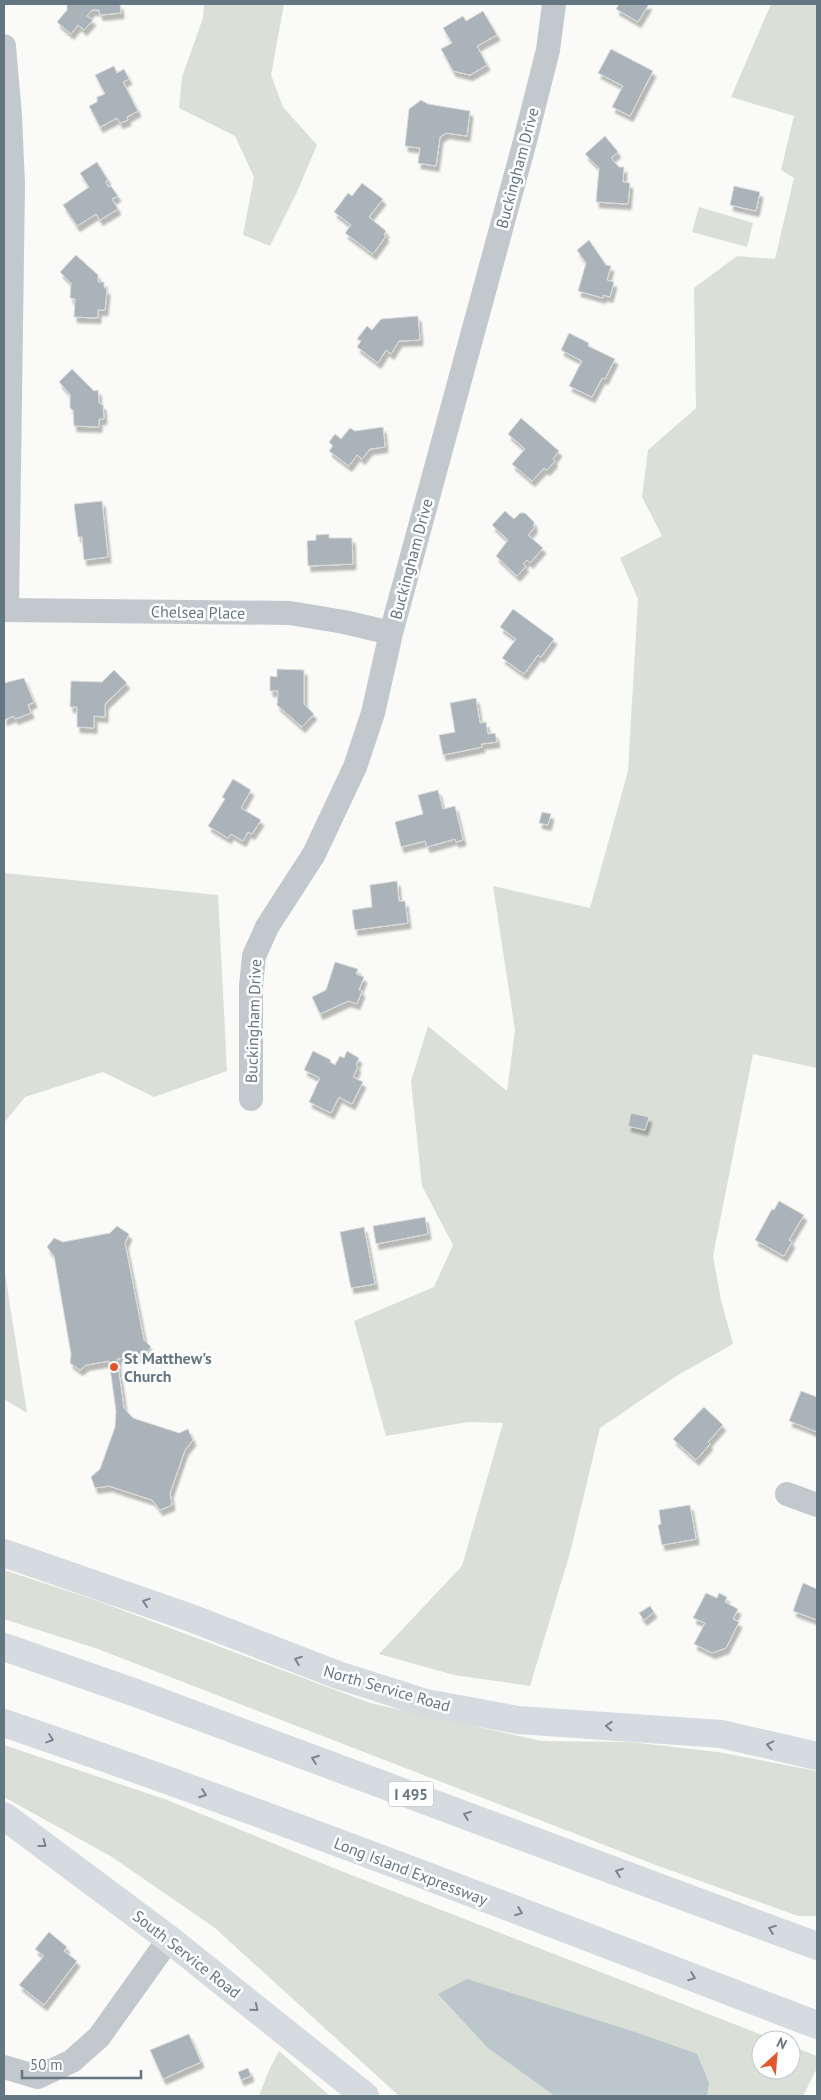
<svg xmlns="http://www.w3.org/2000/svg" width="821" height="2100" viewBox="0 0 821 2100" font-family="'PT Sans',sans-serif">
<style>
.green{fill:#dadfd7}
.water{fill:#bbc7cb}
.building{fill:#aab3b9;stroke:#dcdcda;filter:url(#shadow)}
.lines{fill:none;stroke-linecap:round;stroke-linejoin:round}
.minor{stroke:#c3c8cc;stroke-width:24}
.major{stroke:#d6dbdf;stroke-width:28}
.highway{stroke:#d6dbdf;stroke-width:28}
.oneway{stroke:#768591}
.poi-dot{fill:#e4572e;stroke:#fff;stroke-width:2}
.labels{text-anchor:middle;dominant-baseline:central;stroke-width:5;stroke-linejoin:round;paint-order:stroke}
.shield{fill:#fff;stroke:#939fa8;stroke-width:1}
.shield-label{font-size:15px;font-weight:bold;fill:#657683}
.street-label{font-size:16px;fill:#657683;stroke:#fff}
.poi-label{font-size:16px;font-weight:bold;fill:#657683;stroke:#fff;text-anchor:start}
</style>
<defs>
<filter id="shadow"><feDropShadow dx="3" dy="5.5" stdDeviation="1" flood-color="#0004"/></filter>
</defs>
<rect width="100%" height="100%" fill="#fafaf8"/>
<path class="green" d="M204 4H284L271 75 283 107 317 145 297 192 270 246 243 235 254 177 235 136 179 108 182 77 203 18Z
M771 4H817V1068L753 1054 713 1256 721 1300 733 1344 678 1375 600 1428 570 1553 530 1686 454 1675 379 1654 462 1566 503 1423 468 1422 386 1436 354 1321 434 1287 453 1245 422 1186 411 1081 428 1026 507 1091 515 1030 493 886 590 908 628 771 638 599 620 558 662 536 642 497 648 450 696 408 694 288 737 256 775 259 794 178 781 170 794 116 731 97Z
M699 207 753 223 747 247 692 232Z
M4 873 218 895 227 1071 154 1097 103 1072 25 1097 4 1123Z
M4 1267 27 1413 4 1399Z
M4 1570 95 1600 370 1703 542 1741 630 1742 718 1752 817 1771V1916H798L661 1867 98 1649 4 1619Z
M4 1745 167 1800 341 1871 775 2040H761V2070H791V2046L817 2056V2068L803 2096H399L215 1928 112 1857 4 1797Z
M279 2051 330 2096H259L269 2070Z"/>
<path class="water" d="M467 1979 635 2032 697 2054 709 2083 707 2096H555L488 2048 438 1994Z"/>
<path class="building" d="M67 4H120L121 13 100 15 99 10H92L87 16 93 20 84 30 78 25 71 34 57 22 67 10Z
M619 4H649L638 22 616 9Z
M483 11 497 35 477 46 487 65 470 75 453 71 441 49 452 43 443 28 463 16 466 21Z
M611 49 653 71 630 116 612 107 623 86 598 73Z
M114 66 117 73 124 69 129 79 123 82 138 111 127 117 128 120 120 123 117 118 100 127 89 106 97 102V97L105 94 95 75Z
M421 100 428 104 470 111 467 136 446 133 440 137 436 166 418 163 420 148 405 146 409 109Z
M605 136 618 152 611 158 619 167H624L623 182 630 183 628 204 596 202 599 168 585 154Z
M97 162 108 180 105 182 109 187 111 186 118 196 112 199 118 209 100 220 96 214 77 226 63 205 89 187 80 173Z
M362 183 383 199 369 217 386 231 384 235 386 236 373 254 345 233 351 225 334 212 348 193 352 196Z
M734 186 760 192 756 211 730 205Z
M589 240 606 265 611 266 607 280 614 282 610 297 603 295V298L578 291 586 263 577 250Z
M76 255 98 275V282H104V287L107 290 105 310H98V318L74 317 75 299 70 298 71 283 60 272Z
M418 316 420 340 399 341 391 354 386 350 378 363 357 347 361 341 357 339 367 326 372 330 381 319Z
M569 333 589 343 588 346 615 359 605 379 602 378 592 397 569 386 582 361 561 350Z
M72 369 94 391 98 390 99 403 103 405 104 419H99V427L74 426 73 410 70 408V394L59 382Z
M521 418 559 451 553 459 555 461 547 470 544 468 532 481 512 464 525 449 508 434Z
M383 427 385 447 370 449 362 459 357 455 349 466 329 451 333 446 329 442 335 434 341 439 350 428 355 431Z
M102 501 108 557 84 560 82 537H78L74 504Z
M505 511 514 519 520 513H525L534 522V528L528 535 543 548 530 563 527 560 523 564 526 566 517 576 496 556 508 540 492 525Z
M329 534V538H352L353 564 308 566 307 541 316 540V535Z
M513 609 554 639 541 657 538 655 524 674 502 658 516 639 500 627Z
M277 669 304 670V704L314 714 302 727 277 705 278 691H270V676L277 677Z
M114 670 127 683 105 704V717L94 716V728L77 727V707H70L71 681 102 682Z
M24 678 34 702 28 705 31 713 15 719 14 716 4 720V683Z
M476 698 480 723 486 722 488 734 495 733 497 742 481 744 482 747 443 755 439 735 455 732 450 703Z
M233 779 251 790 241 808 261 820 252 834 248 832 243 841 231 834 228 838 208 826 225 799 222 797Z
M438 790 443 809 455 806 463 840 456 842 455 839 427 847 425 841 401 847 395 822 423 814 418 795Z
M542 812 551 814 548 825 539 823Z
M397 881 399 901H405L408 923 355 930 352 910 372 907 370 885Z
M335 962 358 969 356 974 364 977 359 990 362 991 357 1004 348 1001 320 1014 312 997 326 990Z
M313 1051 331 1060 330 1062 335 1065 340 1056 344 1058 347 1051 359 1058 356 1065 358 1067 353 1077 363 1082 352 1104 339 1097 331 1113 309 1102 320 1078 304 1070Z
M631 1113 649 1117 645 1130 628 1126Z
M779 1201 804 1215 789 1240 792 1242 784 1256 755 1240 772 1209 774 1210Z
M425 1217 428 1234 376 1244 373 1226Z
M117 1226 129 1234 125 1243 144 1340 151 1347 143 1358 134 1356 117 1359 124 1408 133 1418 179 1433 188 1429 193 1440 185 1450 170 1493 172 1505 160 1510 152 1500 109 1486 95 1488 91 1477 100 1469 115 1427 116 1411 109 1361 86 1365 80 1370 70 1363 71 1354 54 1256 47 1247 54 1238 63 1242 110 1233Z
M364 1227 375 1284 351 1288 340 1232Z
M801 1391 817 1397V1432L789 1421Z
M704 1407 723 1425 708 1442 710 1444 696 1460 673 1439Z
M690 1505 696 1539 662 1545 658 1525 661 1524 659 1510Z
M803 1583 817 1589V1620L793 1611Z
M706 1593 717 1598 719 1593 727 1597 725 1602 738 1609 733 1619 739 1622 726 1648 712 1653 694 1644 705 1623 693 1618Z
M650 1606 654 1612 644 1620 639 1613Z
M49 1932 67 1947 64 1951 77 1961 44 2005 19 1985 44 1956 35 1949Z
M189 2034 201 2062 163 2079 150 2050Z
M248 2068 251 2076 241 2080 238 2072Z"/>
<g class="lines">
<path class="minor" d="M4 46 10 116 13 184 7 610
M4 610 290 613 344 622 391 633
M251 1099V986L254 956 267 927 314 854 355 767 373 713 391 633 525 141 548 50 554 4
M787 1494 817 1505
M4 2067 38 2077 72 2061 99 2037 169 1939"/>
<path class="major" d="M4 1553 191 1618 338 1675 426 1703 518 1720 721 1734 817 1756
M4 1816 169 1939 365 2096"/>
<path class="highway" d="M4 1647 136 1693 817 1946
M4 1723C277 1816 547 1922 817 2025"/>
</g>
<defs><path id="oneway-chevron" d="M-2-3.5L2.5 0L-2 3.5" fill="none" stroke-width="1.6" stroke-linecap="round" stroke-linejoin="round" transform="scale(1.25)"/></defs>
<g class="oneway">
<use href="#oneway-chevron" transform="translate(146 1602) rotate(-161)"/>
<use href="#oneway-chevron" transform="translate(298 1660) rotate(-159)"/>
<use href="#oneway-chevron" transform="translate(609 1726) rotate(-176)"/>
<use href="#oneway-chevron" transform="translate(50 1739) rotate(19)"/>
<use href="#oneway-chevron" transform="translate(770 1745) rotate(-167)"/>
<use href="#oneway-chevron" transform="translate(315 1759) rotate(-160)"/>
<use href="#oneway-chevron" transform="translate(203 1794) rotate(20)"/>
<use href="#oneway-chevron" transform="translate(467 1815) rotate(-159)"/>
<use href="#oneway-chevron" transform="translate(43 1844) rotate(37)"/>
<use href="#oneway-chevron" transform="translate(619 1872) rotate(-159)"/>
<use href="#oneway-chevron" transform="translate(519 1912) rotate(21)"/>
<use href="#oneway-chevron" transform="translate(772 1929) rotate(-159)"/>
<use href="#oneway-chevron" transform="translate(692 1977) rotate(21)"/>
<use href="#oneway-chevron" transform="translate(255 2008) rotate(39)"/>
</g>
<circle class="poi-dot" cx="114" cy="1367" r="5"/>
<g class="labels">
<rect class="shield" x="388.5" y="1781.5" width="45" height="25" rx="4"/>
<g class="shield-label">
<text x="411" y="1794">I 495</text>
</g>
<g class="street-label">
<text transform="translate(517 168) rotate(-75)">Buckingham Drive</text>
<text transform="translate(411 559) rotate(-75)">Buckingham Drive</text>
<text transform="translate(198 612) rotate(1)">Chelsea Place</text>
<text transform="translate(253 1021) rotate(-88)">Buckingham Drive</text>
<text transform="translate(387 1688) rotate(16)">North Service Road</text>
<text transform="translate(411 1871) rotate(21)">Long Island Expressway</text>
<text transform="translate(187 1954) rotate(38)">South Service Road</text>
</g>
<g class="poi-label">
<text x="124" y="1358">St Matthew's<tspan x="124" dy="18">Church</tspan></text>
</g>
</g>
<rect width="821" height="2100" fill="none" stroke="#657683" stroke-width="10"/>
<g transform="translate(776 2055) rotate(26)"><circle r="24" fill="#ffffff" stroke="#c1c8cd"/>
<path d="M0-4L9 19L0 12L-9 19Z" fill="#e4572e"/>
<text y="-8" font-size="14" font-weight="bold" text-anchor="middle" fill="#657683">N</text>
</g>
<path d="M22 2070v8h119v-8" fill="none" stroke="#657683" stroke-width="2.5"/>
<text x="30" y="2070" font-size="15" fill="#657683" stroke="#ffffff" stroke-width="4" paint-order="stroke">50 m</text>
</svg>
